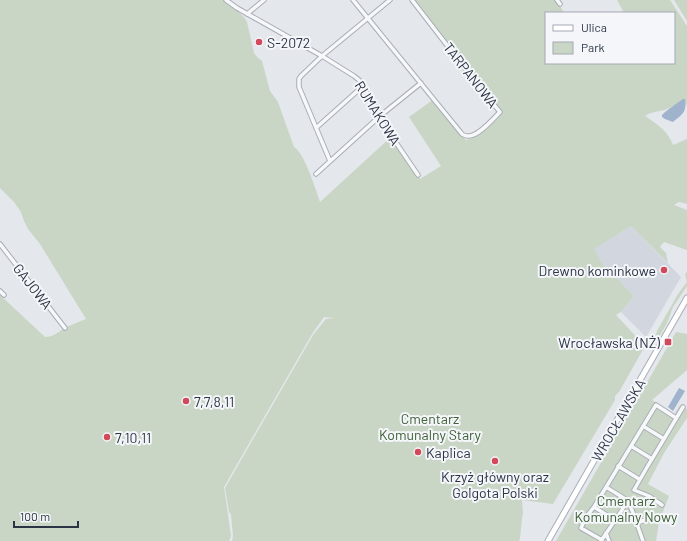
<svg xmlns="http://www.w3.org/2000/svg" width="687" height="541" viewBox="0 0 687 541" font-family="Barlow,sans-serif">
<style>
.built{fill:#d2d6de}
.green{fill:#c9d6c5}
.water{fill:#9fb4cc}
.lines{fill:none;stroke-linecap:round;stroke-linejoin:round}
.street-casing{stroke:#a9aeb7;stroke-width:5.5}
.secondary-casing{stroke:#a9aeb7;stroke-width:7}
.street{stroke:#f7f8fa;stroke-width:3.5}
.secondary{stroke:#fff;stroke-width:5}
.poi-dot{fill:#d1495b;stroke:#f4f6f9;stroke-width:1.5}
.labels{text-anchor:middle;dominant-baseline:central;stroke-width:4;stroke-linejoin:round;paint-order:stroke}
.poi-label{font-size:14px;fill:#2b3445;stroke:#f4f6f9;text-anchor:start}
.street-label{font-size:14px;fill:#2b3445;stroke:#f4f6f9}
.park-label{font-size:14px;fill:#3f6138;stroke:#f4f6f9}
</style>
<rect width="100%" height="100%" fill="#e4e7ec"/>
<path class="built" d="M631 226 681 277 646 337 621 312 634 296 601 262 593 249Z"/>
<path class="green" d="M0 0H223C231 8 242 12 247 22L254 53 257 57 262 61 270 91 278 102 294 147C304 152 316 190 320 202L392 136 420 179 441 166 409 117 434 99 466 140 470 139 500 112 414 0H557L564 13H546V63H674V13H624L617 0H670L687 26V106L684 99C679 102 673 107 667 109 659 112 652 111 645 116 657 124 668 131 673 145L687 139V204L679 202 674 205 687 210V250L664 242 660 247 666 253 668 263 631 226 594 249 601 262 634 296 621 312 616 315 645 346 619 392 615 396V400L553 504 522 500 523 514 522 519 520 538 519 541H232L233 536 231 514 229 512 225 488 313 335 326 319 334 318 324 317 312 334 224 487 231 536 229 541H0V295L45 337C54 337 59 331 67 327 73 324 79 322 86 319L40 244 28 229 24 221 21 212 14 202 0 188Z
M674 0H687V21Z
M687 272V286L673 307 667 323 657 341 656 340 655 337 657 331 678 294 687 282 685 274Z
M676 332 687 334V370L652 400 674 415 680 405 687 409V418L664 453 648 484 669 496 659 522 656 541H556Z"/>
<path class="water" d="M683 99H685C687 111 683 114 674 121L673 122 665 119 662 117V115C669 108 675 105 683 99Z
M679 388 685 391 673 411 668 407Z"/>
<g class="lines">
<defs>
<path id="street" d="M226 0 237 8 322 56 354 76 359 80 378 111 382 122 418 175
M353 0 462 134C465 136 465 136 468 136 478 137 493 119 500 112L480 88 412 0
M557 0 560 4
M247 14 264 0
M316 128 363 86
M330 161 299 87V79L301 76 322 56 390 0
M316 174 380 116 421 83
M0 244 65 328
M0 291 4 295
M643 426 664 439
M631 446 652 459
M436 455 438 453
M618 466 639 479
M606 487 627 500 632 510 643 541
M662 505 649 496 634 490 646 469 652 459 683 407
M594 507 615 520
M637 523 645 520 654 518
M606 533 609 541
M602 540 581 528 586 517 594 507 656 405 676 418
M601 541 622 510 627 500"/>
<path id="secondary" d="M548 541 687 298"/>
</defs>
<use href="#street" class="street-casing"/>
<use href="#secondary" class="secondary-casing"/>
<use href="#street" class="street"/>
<use href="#secondary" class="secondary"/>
</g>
<g class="poi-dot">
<circle cx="259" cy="42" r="4"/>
<circle cx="664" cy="270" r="4"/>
<rect x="664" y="338" width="8" height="8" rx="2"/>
<circle cx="186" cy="401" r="4"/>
<circle cx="107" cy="437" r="4"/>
<circle cx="418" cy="452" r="4"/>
<circle cx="495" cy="461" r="4"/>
</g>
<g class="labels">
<g class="poi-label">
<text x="267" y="42">S-2072</text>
<text x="656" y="270" text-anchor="end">Drewno kominkowe</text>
<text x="660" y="342" text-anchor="end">Wrocławska (NŻ)</text>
<text x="194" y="401">7,7,8,11</text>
<text x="115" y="437">7,10,11</text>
<text x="426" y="452">Kaplica</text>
<text x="495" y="476" text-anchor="middle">Krzyż główny oraz<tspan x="495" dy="16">Golgota Polski</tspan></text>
</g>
<g class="street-label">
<text transform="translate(471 75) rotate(52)">TARPANOWA</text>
<text transform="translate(378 113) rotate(58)">RUMAKOWA</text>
<text transform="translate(33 286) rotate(52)">GAJOWA</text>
<text transform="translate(618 420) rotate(-60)">WROCŁAWSKA</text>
</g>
<g class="park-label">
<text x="430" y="418">Cmentarz<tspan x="430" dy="16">Komunalny Stary</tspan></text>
<text x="626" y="500">Cmentarz<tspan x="626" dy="16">Komunalny Nowy</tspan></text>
</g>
</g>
<rect x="545" y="12" width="130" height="52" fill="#f4f6f9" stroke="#a4a8b1"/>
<rect x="553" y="25" width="20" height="6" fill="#ffffff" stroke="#a4a8b1"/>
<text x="581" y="32" font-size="12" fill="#2b3445">Ulica</text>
<rect x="553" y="42" width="20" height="12" fill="#c9d6c5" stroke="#a4a8b1"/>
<text x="581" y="52" font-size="12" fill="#2b3445">Park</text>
<path d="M14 521v6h64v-6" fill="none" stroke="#2b3445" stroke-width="2"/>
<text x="20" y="521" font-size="12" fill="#2b3445" stroke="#f4f6f9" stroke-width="3" paint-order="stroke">100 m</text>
</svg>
